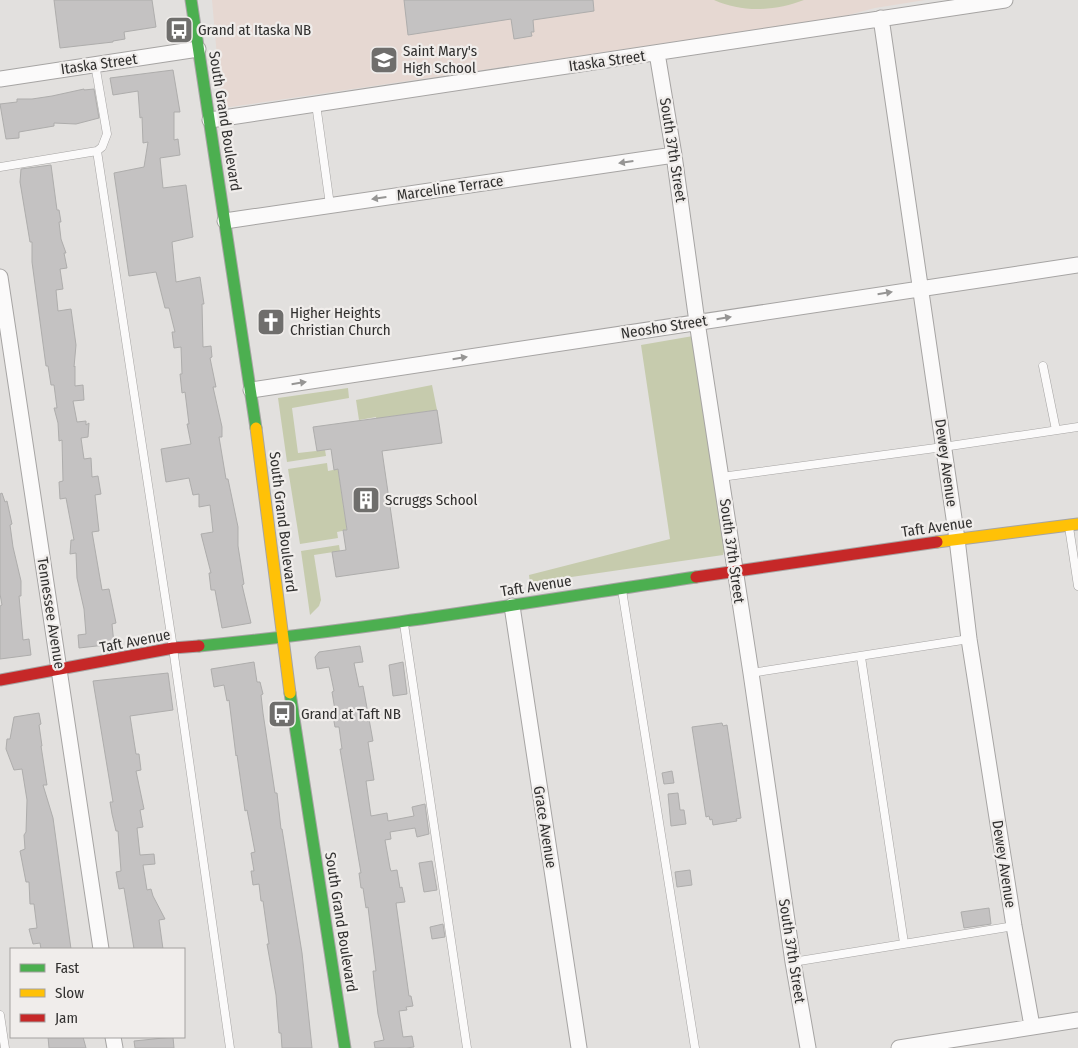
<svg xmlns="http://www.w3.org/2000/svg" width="1078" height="1048" viewBox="0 0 1078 1048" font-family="'Fira Sans Condensed',sans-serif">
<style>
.education{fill:#e6d8d2}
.green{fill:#c6cbad}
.building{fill:#c4c2c2;stroke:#aeadac}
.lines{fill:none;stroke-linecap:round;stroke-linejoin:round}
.lane-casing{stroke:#a6a4a3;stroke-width:9}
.street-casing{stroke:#a6a4a3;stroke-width:17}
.fast-casing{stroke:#a6a4a3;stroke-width:13}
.slow-casing{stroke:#a6a4a3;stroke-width:13}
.jam-casing{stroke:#a6a4a3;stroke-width:13}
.lane{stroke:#fbfafa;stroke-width:8}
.street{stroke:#fbfafa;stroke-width:15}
.fast{stroke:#4caf50;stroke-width:11}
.slow{stroke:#ffc107;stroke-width:11}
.jam{stroke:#c62828;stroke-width:11}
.oneway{fill:#969594}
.labels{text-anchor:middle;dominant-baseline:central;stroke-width:4.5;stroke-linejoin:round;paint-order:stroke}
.poi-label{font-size:15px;fill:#31302f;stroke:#f0edeb;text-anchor:start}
.street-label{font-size:15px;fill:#31302f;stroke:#f0edeb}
</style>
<rect width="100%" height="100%" fill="#e2e0de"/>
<path class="education" d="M212 0H925L875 8 837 18 230 107 225 106 221 102Z"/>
<path class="green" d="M714 0H804C775 11 743 13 714 0Z
M693 336 725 548 723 555 530 583 529 575 670 539 641 345Z
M432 385 437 410 386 417 377 422 376 417 359 420 356 400Z
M348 388 349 398 292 408 298 453 325 450 326 456 287 462 278 398Z
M327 463 328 471 338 469 347 530 337 532 338 538 300 544 288 469Z
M339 545 340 551 314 555 321 600 319 606 310 615 301 551Z"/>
<path class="building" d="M54 0H152L156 27 124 32 125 39 113 41V42L60 48Z
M404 0H593L594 11 533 20 534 32H531L532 36 514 39 511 19 408 35Z
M173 70 180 112H174V140L178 139 180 155 160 158 163 188 186 185 193 237 172 242 176 282 200 277 204 304H202L203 347 211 346 212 357 210 358 216 387H213L222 427V437H219L226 479H228L238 527V546L244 584 242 585 251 623 222 628 215 590H211L209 573H211L201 534 213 532 210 505 199 507V494L193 495 189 478 166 482 161 449 191 444 187 424H189L185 392 182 393 180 374H182L181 347 174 348 172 332H175L169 308H165L156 272 129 276 114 173 144 167 148 142 143 143 142 117 140 118 138 91 113 95 110 78Z
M84 89V90L94 89 99 118 76 124 54 123V126L19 132V138L6 139 0 104 17 102V99H32L52 96Z
M51 165 57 210H59L61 222H59L61 239 66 253H64L67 268 60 269 63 289 56 290 58 311 71 309 76 345 74 367 75 366V386L83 385 84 400 73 401 77 422 86 421V425L89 423 88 437 81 438 84 459 91 458 92 477 98 476 101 494 95 495 99 531 92 532 102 590 109 589 116 623 112 624 114 644 79 648 78 635 86 634 84 609 77 578 76 553 70 554 71 540H74L66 498 60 499 59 482 63 481 62 440 59 441 58 423 54 408H57L54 385H51L48 366H46L32 262V242H30L20 182 21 169Z
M437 410 442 443 382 451 399 568 336 577 332 552 346 550 343 530H347L338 469 334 470 331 449 317 451 313 427Z
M2 493 5 502 7 501 12 524 10 525 13 547 21 581V596H19L23 640 29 639 31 655 0 659V606L2 605 0 594V494Z
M360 646 363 662 354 663 359 687 363 686 373 741 368 742 374 780 366 781 371 816 387 813 388 821 414 816 412 807 425 804 429 834 417 837 415 828 390 832 391 839 385 840 390 868 391 871 397 870 400 888 402 887 405 902 396 903 409 996H411L413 1006 406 1007 407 1010 399 1011 403 1037 412 1036 414 1047 406 1048H375L374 1042 384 1040 378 1014 374 981 373 971H376L368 907 366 908 363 888H361L359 873H361L340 749H342L339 727H335L332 711 335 710 332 692 334 691 329 667 317 669 315 657 319 652Z
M254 662 257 682H260L263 694 261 695 263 713 275 793H277L281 829H282L302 953 312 1048H282L281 1033H279L276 995 267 944H269L263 901H261L259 884 253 885 251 871H254L251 853 255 852 247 810 245 811 237 755 236 756 229 700 227 701 224 685 214 687 211 669Z
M403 662 407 694 393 696 389 665Z
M168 673 173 710 130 716 136 754H139L141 770 136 771 144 809 140 810 143 827 137 828 140 855 154 854 155 864 143 865 147 890 151 889 153 896 165 919 159 920 163 949H134L124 888 119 889 116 872 121 871 118 831H116L112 814 110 802H113L93 681Z
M39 713 41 724 39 725 42 746H41L47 785H43L53 818 71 949H41L40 943 33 944 29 929 37 928 34 904H30L29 882H26L20 851 25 849 24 835 26 832 27 800 22 769 14 770 6 749 7 739H10L14 717Z
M722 723 723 726 727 725 741 818 736 819 737 821 713 825 712 819 710 820 709 816 706 817 692 727Z
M672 771 674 783 664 784 662 773Z
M678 793 680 810H684L686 824 671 826 668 794Z
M432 861 437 890 424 892 419 863Z
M690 870 692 885 677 887 675 872Z
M989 908 991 924 964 928 961 912Z
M443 924 445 937 432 939 430 927Z
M48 1037H83L86 1048H49Z
M173 1037 174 1048H135L134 1041Z"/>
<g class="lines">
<defs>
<path id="lane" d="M316 104 330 205
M97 151 173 648 230 1048
M0 167 97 151 102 147 107 134 95 64
M1043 366 1056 430
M721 477 943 447 1078 427
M1069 527 1078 586
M622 590 695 1048
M404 624 467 1048
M861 657 904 943
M751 673 969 639
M793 962 1014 926
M0 1015 5 1048"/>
<path id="street" d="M881 18 957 539 969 639 1014 926 1032 1026
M657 53 674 155 697 322 751 673 793 962 808 1048
M0 79 198 49
M210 120 1005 0
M225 221 674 155
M0 277 101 949
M251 390 1078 265
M512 606 579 1048
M113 1037 115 1048
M899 1048 1078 1020"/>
<path id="fast" d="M191 0 256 428
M199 646C366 630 531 602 696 577
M290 693 345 1048"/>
<path id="slow" d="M256 428 290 693
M937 542 1078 524"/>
<path id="jam" d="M696 577 937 542
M0 680 173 648 199 646"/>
</defs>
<use href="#lane" class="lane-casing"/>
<use href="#street" class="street-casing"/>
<use href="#fast" class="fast-casing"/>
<use href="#slow" class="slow-casing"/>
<use href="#jam" class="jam-casing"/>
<use href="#lane" class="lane"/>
<use href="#street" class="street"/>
<use href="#fast" class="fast"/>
<use href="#slow" class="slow"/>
<use href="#jam" class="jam"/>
</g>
<defs><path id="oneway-solid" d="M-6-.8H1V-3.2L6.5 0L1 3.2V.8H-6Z" transform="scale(1.25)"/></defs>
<g class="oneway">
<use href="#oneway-solid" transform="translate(626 162) rotate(172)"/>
<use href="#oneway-solid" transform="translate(379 198) rotate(172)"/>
<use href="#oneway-solid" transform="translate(885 293) rotate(-9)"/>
<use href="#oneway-solid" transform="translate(724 318) rotate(-9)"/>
<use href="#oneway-solid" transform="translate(460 358) rotate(-9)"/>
<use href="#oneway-solid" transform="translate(299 383) rotate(-9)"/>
</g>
<defs>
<symbol id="bus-square" viewBox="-11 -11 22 22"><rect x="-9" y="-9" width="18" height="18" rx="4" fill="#6f6e6c" stroke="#f0edeb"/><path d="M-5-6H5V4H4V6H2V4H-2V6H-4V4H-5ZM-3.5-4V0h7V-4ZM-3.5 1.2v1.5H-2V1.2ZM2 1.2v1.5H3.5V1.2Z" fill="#fff"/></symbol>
<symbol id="school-square" viewBox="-11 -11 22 22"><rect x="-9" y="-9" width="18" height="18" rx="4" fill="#6f6e6c" stroke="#f0edeb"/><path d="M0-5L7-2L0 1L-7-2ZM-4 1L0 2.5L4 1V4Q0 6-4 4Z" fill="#fff"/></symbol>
<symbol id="church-square" viewBox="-11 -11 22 22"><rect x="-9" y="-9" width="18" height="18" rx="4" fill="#6f6e6c" stroke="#f0edeb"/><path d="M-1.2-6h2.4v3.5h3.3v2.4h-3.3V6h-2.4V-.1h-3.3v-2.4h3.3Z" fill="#fff"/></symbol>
<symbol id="building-square" viewBox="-11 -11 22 22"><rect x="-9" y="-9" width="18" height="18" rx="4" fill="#6f6e6c" stroke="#f0edeb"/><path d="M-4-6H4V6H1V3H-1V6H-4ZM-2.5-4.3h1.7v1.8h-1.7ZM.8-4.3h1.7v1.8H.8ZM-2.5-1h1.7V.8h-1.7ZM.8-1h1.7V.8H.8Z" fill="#fff"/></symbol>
</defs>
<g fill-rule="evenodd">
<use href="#bus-square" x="163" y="14" width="32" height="32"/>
<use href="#school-square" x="368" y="44" width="32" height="32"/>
<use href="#church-square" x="255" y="306" width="32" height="32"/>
<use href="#building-square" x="350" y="484" width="32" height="32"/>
<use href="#bus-square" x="266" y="698" width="32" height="32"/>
</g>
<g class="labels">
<g class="poi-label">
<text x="198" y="30">Grand at Itaska NB</text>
<text x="403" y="51">Saint Mary's<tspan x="403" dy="17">High School</tspan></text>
<text x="290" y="313">Higher Heights<tspan x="290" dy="17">Christian Church</tspan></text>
<text x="385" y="500">Scruggs School</text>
<text x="301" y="714">Grand at Taft NB</text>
</g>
<g class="street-label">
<text transform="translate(607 61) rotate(-8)">Itaska Street</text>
<text transform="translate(99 64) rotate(-8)">Itaska Street</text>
<text transform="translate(225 121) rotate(81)">South Grand Boulevard</text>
<text transform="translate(673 150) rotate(81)">South 37th Street</text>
<text transform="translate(450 188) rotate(-8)">Marceline Terrace</text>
<text transform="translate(664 327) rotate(-9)">Neosho Street</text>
<text transform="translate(946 463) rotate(82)">Dewey Avenue</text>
<text transform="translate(283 522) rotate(83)">South Grand Boulevard</text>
<text transform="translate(937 527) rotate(-8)">Taft Avenue</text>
<text transform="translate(732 551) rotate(82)">South 37th Street</text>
<text transform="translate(536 586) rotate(-9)">Taft Avenue</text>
<text transform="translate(51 613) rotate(81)">Tennessee Avenue</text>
<text transform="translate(135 641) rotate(-11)">Taft Avenue</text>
<text transform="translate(545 827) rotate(81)">Grace Avenue</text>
<text transform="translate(1004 864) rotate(81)">Dewey Avenue</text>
<text transform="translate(341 922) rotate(81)">South Grand Boulevard</text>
<text transform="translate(792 951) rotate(81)">South 37th Street</text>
</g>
</g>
<rect x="10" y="948" width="175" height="90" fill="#f0edeb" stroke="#a4a1a0"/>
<rect x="20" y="964" width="25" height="8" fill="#4caf50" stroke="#a4a1a0"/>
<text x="55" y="973" font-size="15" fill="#31302f">Fast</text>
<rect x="20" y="989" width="25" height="8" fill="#ffc107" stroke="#a4a1a0"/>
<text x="55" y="998" font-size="15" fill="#31302f">Slow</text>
<rect x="20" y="1014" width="25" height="8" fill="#c62828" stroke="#a4a1a0"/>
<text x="55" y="1023" font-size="15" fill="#31302f">Jam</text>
</svg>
